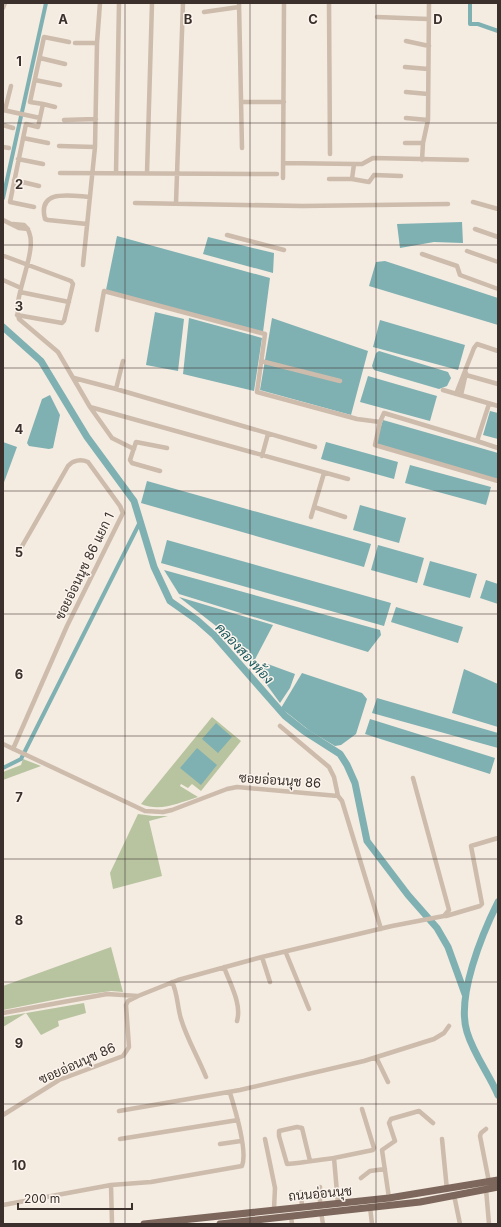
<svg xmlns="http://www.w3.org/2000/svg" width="501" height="1227" viewBox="0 0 501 1227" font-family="Inter,Sarabun,sans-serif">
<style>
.green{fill:#b8c4a0}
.water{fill:#7fb0b2}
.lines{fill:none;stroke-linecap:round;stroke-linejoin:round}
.canal{stroke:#7fb0b2;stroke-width:4}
.river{stroke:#7fb0b2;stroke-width:7}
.minor{stroke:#cdbbac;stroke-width:4.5}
.primary{stroke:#7d675c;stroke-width:7}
.grid{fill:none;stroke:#3b302b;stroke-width:1;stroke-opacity:0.55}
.labels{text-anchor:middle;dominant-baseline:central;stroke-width:3;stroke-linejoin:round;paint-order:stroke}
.street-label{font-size:13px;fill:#3b302b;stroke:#fbf5ee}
.water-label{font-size:14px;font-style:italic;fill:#1f5a5e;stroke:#fbf5ee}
.grid-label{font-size:13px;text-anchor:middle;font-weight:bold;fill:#3b302b;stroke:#fbf5ee;stroke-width:3;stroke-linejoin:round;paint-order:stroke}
</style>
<rect width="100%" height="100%" fill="#f4ebe1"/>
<path class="green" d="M212 717 241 741 201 791 192 784 188 788 181 784 180 786 198 797C178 803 161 812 141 804Z
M23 759 41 766 3 780V772L21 765Z
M138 814 153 816H168L149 821 162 876 113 889 110 873Z
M111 947 123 992 111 991 68 997 3 1010V986Z
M84 1003 86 1013 58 1021 59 1026 41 1035 26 1013 3 1027V1017Z"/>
<path class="water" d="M462 222 463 243 434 242 400 248 397 224Z
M117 236 270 278 263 332 106 290Z
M208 237 274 253 273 273 203 254Z
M385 261 498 298V325L369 286 376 262Z
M155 312 184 319 178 371 146 365Z
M189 318 262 338 254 391 183 374Z
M272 318 368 351 351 415 260 390Z
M380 320 465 345 458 370 373 347Z
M379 351 448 372 451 378 447 386 439 389 374 370 372 366 376 353Z
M368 376 437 396 430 421 360 402Z
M50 395 60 415 53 448 49 449 29 446 27 443 42 399Z
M490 411 498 413V439L483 435Z
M383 420 498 453V481L375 445Z
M3 442 17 447 3 485Z
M326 442 398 462 394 479 321 459Z
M410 465 491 487 486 505 405 483Z
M147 481 371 544 364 567 141 503Z
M360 505 406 518 399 543 353 530Z
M167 540 391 603 384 626 161 563Z
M378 545 424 558 417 583 371 570Z
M430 561 477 574 470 598 423 585Z
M164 570 380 630 381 635 368 652 179 594Z
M486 580 498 584V604L480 598Z
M179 597 273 625 252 665 216 626Z
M396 607 463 627 458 643 391 622Z
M265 663 295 674 290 688 280 703 264 681 260 668Z
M464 669 498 684V727L452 713Z
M302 673 362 693 367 699 356 734 341 745 335 746 310 731 281 708Z
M377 698 498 733V748L372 713Z
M370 719 495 758 490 774 365 734Z
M216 723 232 737 218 753 202 739Z
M197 748 217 765 201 785 180 768Z"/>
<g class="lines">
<path class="canal" d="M470 3V24H478L498 31
M3 198 46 3
M3 768 21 759 141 520"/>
<path class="river" d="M3 327 41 361 87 437 134 501 154 567 170 601 197 620 214 635 285 716 304 731 340 754 347 765 355 783 367 841 408 895 437 928 448 947 465 994
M498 902C482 934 456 997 467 1032 474 1055 489 1074 498 1095"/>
<path class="minor" d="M239 3 242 148
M329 3 330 154
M3 8 5 3
M204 12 239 7
M377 17 428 19
M406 41 429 46
M75 43H97
M40 58 65 64
M405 67 428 69
M35 80 60 85
M406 92 428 94
M241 102H284
M43 104 55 107
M3 110 40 118 43 104 30 102 44 37 69 42
M5 110 11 86
M406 118 428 120
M64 120 96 119
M3 125 13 128
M23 138 48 143
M405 143H423
M59 146 95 147
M3 147 9 148
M18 159 43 164
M422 160 423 143 428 120 429 3
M284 163 354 164H362L373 158 467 160
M60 173 277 174
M116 173 119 3
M147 173 152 3
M283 178 284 3
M329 179H352L369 182 374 175 401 176
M352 179 354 164
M14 180 39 186
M473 202 498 209
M135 203 303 206 448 204
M176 203 183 3
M34 207 10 202 26 124 38 127 40 118
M3 220 19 228 28 229
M13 224 24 225C45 242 10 296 19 319L58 352 90 407 112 438 134 449
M87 224 48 220 45 219C37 188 72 196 90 197
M475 229 498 237
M227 235 284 250
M467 251 498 262
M422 254 457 266 460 275 498 289
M4 256 71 281 73 284 64 321 62 323 17 315
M83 265 95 147 97 43 100 3
M3 280 21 288
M20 292 69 302
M97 330 104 291 265 334 257 392 357 419 380 422 384 413 477 441 489 404
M261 361 340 381
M466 375 498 384
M74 378 116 389 315 447
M116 389 123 361
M443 390 498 406
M456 394 474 348 477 344 498 351
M461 395 466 373
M90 407 348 479
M380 422 375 445 498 481
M477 441 498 448
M262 456 268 434
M160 471 132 463 130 460 136 442 167 448
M314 507 345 517
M311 517 324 473
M280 726 329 767 334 777 338 796
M3 744 145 811 163 812 172 810 227 789 237 787 338 796 342 801 381 929
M13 749 67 626 123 513 120 506 88 462C81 459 73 460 68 466L21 548
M446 916 480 906 482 904 471 846 498 838
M286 953 309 1009
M262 957 270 982
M224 967C230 984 242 1004 237 1021
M172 982C178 994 177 1006 181 1019 187 1039 198 1057 206 1077
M3 1013 107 994 138 996 178 980 262 957 392 926 444 916 449 910 413 778
M376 1057 388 1082
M119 1111 240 1090 364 1061 434 1039 444 1033 449 1026
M3 1115 59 1080 123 1056 129 1047 126 1005 128 1001 138 996
M486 1129 481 1133 480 1136 489 1182
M120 1139 238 1120
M265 1139 275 1188 274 1209
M442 1139 447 1190
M220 1144 241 1141
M310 1161 302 1128 297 1127 279 1131V1136L287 1164C303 1163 318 1160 334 1158
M361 1178 370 1171 385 1169
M111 1185 112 1224
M320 1187V1206
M486 1189 489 1224
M301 1192 302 1208
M454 1195 460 1224
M389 1198 382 1150 395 1141 389 1123 391 1119 419 1111 433 1123
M338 1204 334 1158 373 1150 374 1148 362 1109
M3 1205 111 1185 151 1182 242 1166C248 1151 235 1109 230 1093
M370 1207 372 1224
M321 1212 323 1224
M291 1216 292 1224"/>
<path class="primary" d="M144 1224 389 1198 498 1180
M220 1224 420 1202 498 1187"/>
</g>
<path class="grid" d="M125 3V1224M250 3V1224M376 3V1224M3 123H498M3 245H498M3 368H498M3 491H498M3 614H498M3 736H498M3 859H498M3 982H498M3 1104H498"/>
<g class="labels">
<g class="street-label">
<text transform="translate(84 566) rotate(-64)">ซอยอ่อนนุช 86 แยก 1</text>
<text transform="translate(280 780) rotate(4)">ซอยอ่อนนุช 86</text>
<text transform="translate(77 1063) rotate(-24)">ซอยอ่อนนุช 86</text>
<text transform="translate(320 1193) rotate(-5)">ถนนอ่อนนุช</text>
</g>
<g class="water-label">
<text transform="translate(245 653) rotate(47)">คลองสองห้อง</text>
</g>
</g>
<g class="grid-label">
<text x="63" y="24">A</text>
<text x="188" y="24">B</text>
<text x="313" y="24">C</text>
<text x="438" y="24">D</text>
<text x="19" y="66">1</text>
<text x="19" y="189">2</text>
<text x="19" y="311">3</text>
<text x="19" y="434">4</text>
<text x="19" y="557">5</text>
<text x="19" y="679">6</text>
<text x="19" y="802">7</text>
<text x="19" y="925">8</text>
<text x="19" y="1048">9</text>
<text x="19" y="1170">10</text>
</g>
<rect width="501" height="1227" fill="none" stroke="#3b302b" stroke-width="8"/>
<path d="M18 1203v6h114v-6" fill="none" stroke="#3b302b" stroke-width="2"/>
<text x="24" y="1203" font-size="12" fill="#3b302b" stroke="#fbf5ee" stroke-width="3" paint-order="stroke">200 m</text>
</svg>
